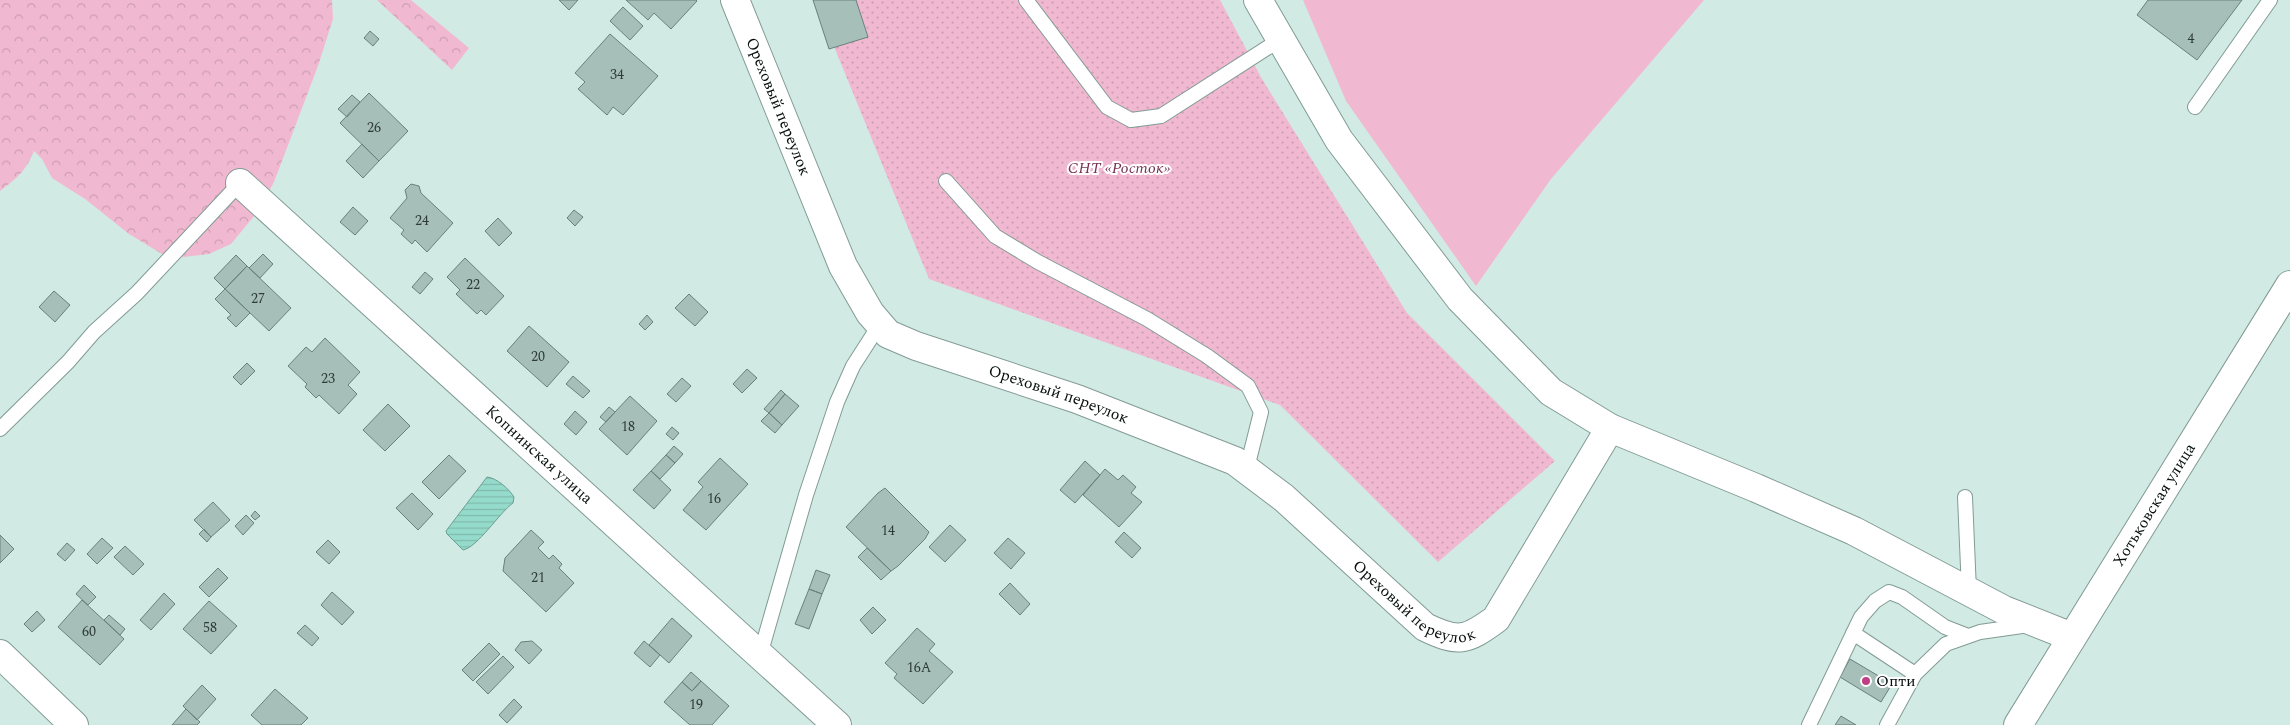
<svg xmlns="http://www.w3.org/2000/svg" width="2290" height="725" viewBox="0 0 2290 725" font-family="Spectral,serif">
<style>
.green{fill:#f1b9d1}
.forest{fill:url(#forest-crowns)}
.garden{fill:url(#garden-dots)}
.water{fill:url(#water-rules);stroke:#6a9e92}
.building{fill:#a6bfb8;stroke:#69817b}
.lines{fill:none;stroke-linecap:round;stroke-linejoin:round}
.service-casing{stroke:#829b94;stroke-width:16}
.minor-casing{stroke:#829b94;stroke-width:30}
.secondary-casing{stroke:#829b94;stroke-width:30}
.service{stroke:#fff;stroke-width:14}
.minor{stroke:#fff;stroke-width:28}
.secondary{stroke:#fff;stroke-width:28}
.poi-dot{fill:#c23e84;stroke:#fff;stroke-width:2}
.labels{text-anchor:middle;dominant-baseline:central;stroke-width:4;stroke-linejoin:round;paint-order:stroke}
.number-label{font-size:14px;fill:#2f3b38}
.street-label{font-size:16px;fill:#070f0d;stroke:#fff}
.park-label{font-size:16px;font-style:italic;fill:#773254;stroke:#fff}
.poi-label{font-size:16px;fill:#070f0d;stroke:#fff;text-anchor:start}
</style>
<defs>
<pattern id="forest-crowns" width="20" height="18" patternUnits="userSpaceOnUse" patternTransform="scale(1.25)"><rect width="20" height="18" fill="#f1b9d1"/><path d="M2 6a3 3 0 1 1 6 0M12 15a3 3 0 1 1 6 0" fill="none" stroke="#cd9eb2"/></pattern>
<pattern id="garden-dots" width="8" height="8" patternUnits="userSpaceOnUse" patternTransform="scale(1.25)"><rect width="8" height="8" fill="#f1b9d1"/><path d="M2 2h.1M6 6h.1" fill="none" stroke="#cd9eb2" stroke-width="1.8" stroke-linecap="round"/></pattern>
<pattern id="water-rules" width="6" height="5" patternUnits="userSpaceOnUse" patternTransform="scale(1.25)"><rect width="6" height="5" fill="#95dbcb"/><path d="M0 2.5h6" fill="none" stroke="#7fbbad"/></pattern>
</defs>
<rect width="100%" height="100%" fill="#d1ebe4"/>
<path class="green" d="M1303 0H1704L1551 179 1476 286 1346 101Z"/>
<path class="forest" d="M0 0H332L333 19 318 66 274 182 259 210 231 244 209 254 184 257 162 254 129 234 85 199 52 178 42 159 34 151C26 171 17 178 0 191Z
M377 0H411L469 48 452 70Z"/>
<path class="garden" d="M815 0H1220L1262 79 1407 313 1555 461 1438 562 1280 405 929 279Z"/>
<path class="water" d="M487 477C497 478 509 489 514 497L513 503C499 513 478 547 463 550L447 534 446 531Z"/>
<path class="building" d="M559 0H578L569 10Z
M626 0H696L697 1 671 29 654 13 648 20Z
M813 0H856L868 37 829 49Z
M2148 0H2242L2197 60 2137 15Z
M623 7 643 26 630 40 610 21Z
M370 31 379 39 373 46 364 38Z
M610 34 658 76 623 115 613 107 607 115 578 89 585 82 575 73Z
M369 93 408 131 379 161 340 123Z
M352 95 360 102 347 117 338 109Z
M362 144 379 161 363 178 346 161Z
M411 184 419 186 421 193 453 223 427 252 415 240 412 244 401 234 404 230 390 218 407 198 405 190Z
M353 207 368 221 355 235 340 222Z
M574 210 583 217 575 226 567 218Z
M498 218 512 233 499 246 485 231Z
M263 254 273 264 260 278 249 268Z
M236 255 247 266 225 289 214 278Z
M465 258 504 296 486 315 481 310 477 314 456 294 460 290 447 277Z
M247 266 291 308 269 331 225 289Z
M425 272 433 279 420 294 412 287Z
M225 289 250 313 236 327 227 318 231 315 215 299Z
M54 291 70 305 55 322 39 307Z
M689 294 708 312 695 326 675 308Z
M647 315 653 322 645 330 639 324Z
M529 326 569 362 547 387 507 351Z
M325 338 360 372 348 385 357 394 339 414 319 395 316 398 305 387 307 384 288 366 306 347 312 352Z
M247 363 255 371 241 385 233 377Z
M747 369 757 378 742 393 733 384Z
M573 376 590 391 583 398 566 384Z
M682 378 691 386 676 402 667 394Z
M781 390 785 394 769 413 764 409Z
M785 394 799 406 782 425 769 413Z
M630 396 657 421 627 455 599 429Z
M388 404 410 426 385 451 363 430Z
M609 407 615 412 606 422 600 417Z
M575 411 587 422 576 435 564 424Z
M769 413 782 425 775 433 761 421Z
M672 427 679 433 673 440 666 434Z
M674 446 683 454 675 463 666 455Z
M449 455 466 471 439 499 422 482Z
M666 455 675 463 660 479 651 471Z
M720 458 748 484 706 530 683 510 703 487 698 482Z
M1085 461 1100 475 1075 503 1060 490Z
M1105 469 1118 480 1123 475 1136 487 1131 493 1142 502 1119 527 1083 495Z
M651 471 671 490 654 509 633 490Z
M885 488 929 532 925 539 898 566 891 571 846 527 878 493Z
M412 493 433 514 418 530 396 508Z
M213 502 230 520 211 537 194 520Z
M255 511 260 516 255 520 251 516Z
M246 515 254 523 243 535 235 526Z
M950 525 966 540 945 562 929 547Z
M204 529 211 537 207 542 199 534Z
M531 530 544 542 538 548 549 559 553 555 562 564 559 568 574 583 546 612 503 571 505 558Z
M1124 532 1141 548 1132 558 1115 542Z
M0 535 14 549 0 563Z
M102 538 113 548 97 564 87 554Z
M1008 538 1025 553 1011 569 994 553Z
M328 540 340 552 329 564 316 552Z
M67 543 75 550 65 561 57 554Z
M125 546 144 564 133 575 114 557Z
M867 548 891 571 881 580 858 557Z
M218 568 228 578 209 597 199 587Z
M816 570 830 575 822 594 809 589Z
M1010 583 1030 604 1020 615 999 594Z
M84 585 96 597 88 605 76 594Z
M809 589 822 594 809 629 795 624Z
M332 592 354 612 342 625 321 605Z
M164 593 175 604 151 630 140 620Z
M82 600 124 639 100 665 58 627Z
M209 601 237 626 211 654 183 629Z
M873 607 886 620 872 634 860 620Z
M37 611 45 620 32 632 24 624Z
M109 615 125 629 120 635 104 620Z
M672 618 692 636 669 663 649 645Z
M305 625 319 638 312 646 297 633Z
M917 628 935 644 929 651 953 672 923 704 894 678 897 674 885 663Z
M532 641 542 650 529 664 515 650 521 642Z
M644 641 660 655 650 667 634 653Z
M489 643 500 654 473 681 462 670Z
M503 656 514 667 488 694 476 682Z
M1850 659 1892 684 1881 702 1840 677Z
M691 672 701 681 692 691 682 682Z
M701 681 729 706 712 725H690L664 702 682 682 692 691Z
M202 685 216 699 197 720 183 706Z
M275 689 308 718 301 725H262L251 715Z
M514 699 522 707 507 723 499 715Z
M186 709 200 722 197 725H172Z
M1841 716 1856 725H1835Z"/>
<g class="lines">
<defs>
<path id="service" d="M1026 0 1107 107 1131 120 1161 116 1281 39
M2195 107 2270 0
M946 181 995 236 1038 262 1147 319 1207 356 1248 386 1261 412 1247 468
M0 429 68 362 94 332 137 293 240 183
M1965 497 1969 591
M1853 633 1915 674
M760 655 806 495 837 402 853 366 880 324
M1809 725 1861 617 1875 601 1889 592 1902 597 1945 627 1968 636
M1887 725 1915 674 1946 644 1980 632 2029 625"/>
<g id="minor">
<path id="s1" d="M735 0 843 266 870 313 888 334 916 346 1077 399 1235 461 1284 498 1425 627C1458 643 1466 641 1496 619L1610 428"/>
<path d="M1258 0 1339 140 1460 299 1551 392 1610 428 1756 488 1854 531 2004 610 2072 637"/>
<path id="s2" d="M240 183 837 725"/>
<path d="M0 654 74 725"/>
</g>
<g id="secondary">
<path id="s3" d="M2018 725 2290 285"/>
</g>
</defs>
<use href="#service" class="service-casing"/>
<use href="#minor" class="minor-casing"/>
<use href="#secondary" class="secondary-casing"/>
<use href="#service" class="service"/>
<use href="#minor" class="minor"/>
<use href="#secondary" class="secondary"/>
</g>
<circle class="poi-dot" cx="1866" cy="681" r="5"/>
<g class="labels">
<g class="number-label">
<text x="2191" y="38">4</text>
<text x="617" y="74">34</text>
<text x="374" y="127">26</text>
<text x="422" y="220">24</text>
<text x="473" y="284">22</text>
<text x="258" y="298">27</text>
<text x="538" y="356">20</text>
<text x="328" y="378">23</text>
<text x="628" y="426">18</text>
<text x="714" y="498">16</text>
<text x="888" y="530">14</text>
<text x="538" y="577">21</text>
<text x="210" y="627">58</text>
<text x="89" y="631">60</text>
<text x="919" y="667">16А</text>
<text x="696" y="704">19</text>
</g>
<g class="street-label">
<text stroke="none"><textPath href="#s1" startOffset="115">Ореховый переулок</textPath></text>
<text stroke="none"><textPath href="#s1" startOffset="550">Ореховый переулок</textPath></text>
<text stroke="none"><textPath href="#s2" startOffset="404">Копнинская улица</textPath></text>
<text stroke="none"><textPath href="#s3" startOffset="259">Хотьковская улица</textPath></text>
<text stroke="none"><textPath href="#s1" startOffset="970">Ореховый переулок</textPath></text>
</g>
<g class="park-label">
<text x="1119" y="168">СНТ «Росток»</text>
</g>
<g class="poi-label">
<text x="1876" y="681">Опти</text>
</g>
</g>
</svg>
